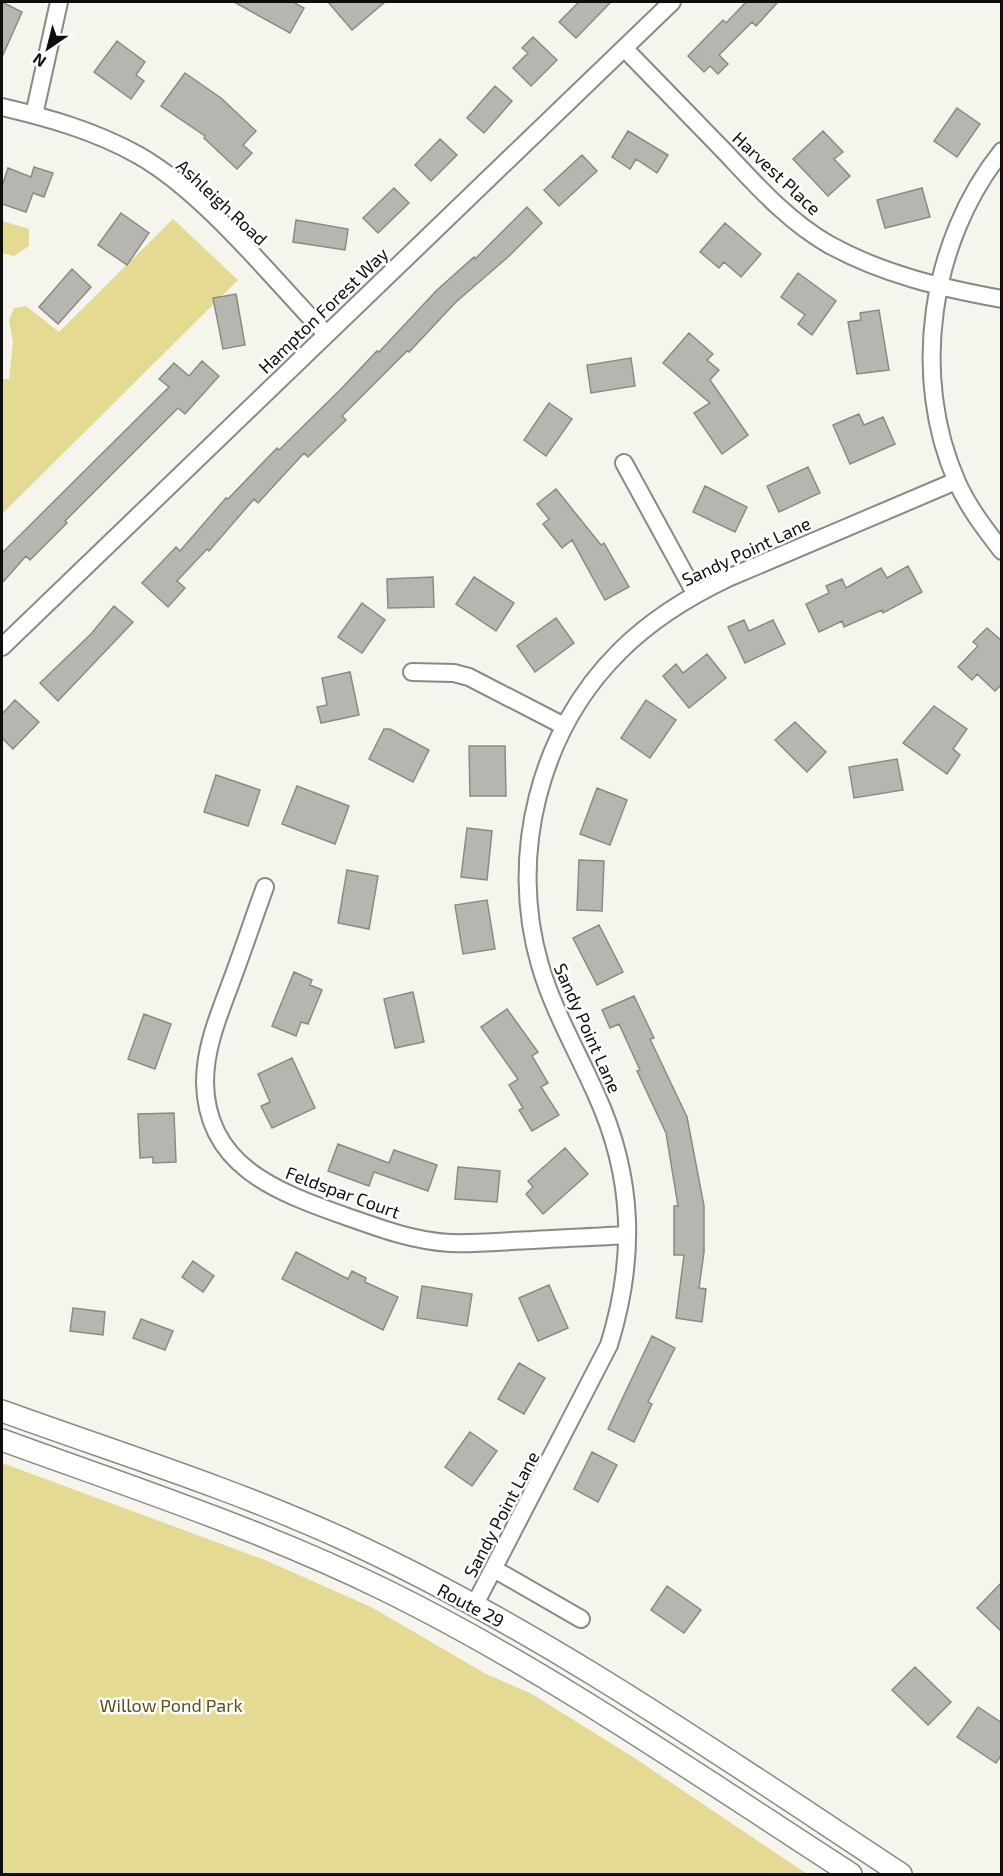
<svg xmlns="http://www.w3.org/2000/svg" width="1003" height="1876" viewBox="0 0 1003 1876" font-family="'Exo 2',sans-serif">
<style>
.green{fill:#e4da91}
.building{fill:#b6b5af;stroke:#8b8b84;stroke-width:1.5}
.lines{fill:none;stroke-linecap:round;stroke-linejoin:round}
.minor-casing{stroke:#8a8a84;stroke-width:20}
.major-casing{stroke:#8a8a84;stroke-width:24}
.minor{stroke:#fff;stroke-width:16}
.major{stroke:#fff;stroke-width:21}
.labels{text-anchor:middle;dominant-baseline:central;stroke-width:5;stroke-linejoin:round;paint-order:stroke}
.street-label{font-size:18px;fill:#0f0e0c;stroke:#fff}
.park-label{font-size:18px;fill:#585119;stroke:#fff}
</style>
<rect width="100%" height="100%" fill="#f5f4ed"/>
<path class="green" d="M173 219 238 280 2 514V379H9L13 342 9 320 14 308 26 306 59 332Z
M2 221 29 229V246L14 256 2 253Z
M2 1463 265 1560 371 1607 486 1674 530 1693 630 1755 807 1874H2Z"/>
<path class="building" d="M2 2 22 12 2 57Z
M234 2H293L304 8 290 33Z
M328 2H385L352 30Z
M579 2H611L576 38 559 22Z
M746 2H778L756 26 752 22 719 55 728 64 718 74 710 66 704 72 688 56 723 20 726 23Z
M533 37 557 60 531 86 513 68 528 53 522 48Z
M117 41 145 62 136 75 144 81 131 99 94 72Z
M185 73 221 98 256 131 243 145 252 153 237 169 204 138 205 136 161 106Z
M495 86 512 101 484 133 467 118Z
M957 108 980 124 957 157 934 141Z
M628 131 668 155 657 173 636 159 630 169 612 157Z
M823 131 843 152 834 159 850 176 828 196 793 159Z
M440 139 457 155 431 181 415 165Z
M582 155 597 171 559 206 544 190Z
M34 167 53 173 44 197 33 193 26 212 2 204V186L8 168 31 177Z
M394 188 409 203 378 233 363 218Z
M922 188 930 217 885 228 877 200Z
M527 207 542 223 508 257 456 302 409 352 407 351 342 416 346 420 308 457 304 453 258 503 254 499 209 551 207 549 177 581 185 588 168 607 142 583 176 547 180 551 226 498 228 499 277 448 279 450 341 389 377 351 379 352 437 290 474 257 475 259Z
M121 213 149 233 127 265 98 245Z
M296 220 348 229 345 250 293 242Z
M725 223 761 254 741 277 724 262 719 268 700 252Z
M72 269 91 287 58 324 39 307Z
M798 273 836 301 812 335 798 324 805 315 781 297Z
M236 294 245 345 223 349 213 298Z
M879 310 889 370 857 374 848 322 861 320 860 313Z
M689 333 713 354 707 360 719 370 710 380 748 435 722 454 694 413 710 403 663 363Z
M631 358 635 386 591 393 587 365Z
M202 361 219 376 185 414 178 408 65 521 67 523 30 560 26 556 2 583V553L169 387 159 379 174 363 189 376Z
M549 403 572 419 546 456 524 440Z
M859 414 864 425 883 417 895 444 850 464 833 425Z
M808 467 820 493 779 512 767 486Z
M705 486 747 507 735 532 693 512Z
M556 489 601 545 604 543 629 587 605 600 572 540 562 548 543 524 549 519 537 504Z
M908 566 922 592 883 613 882 610 844 627 842 621 819 632 806 604 829 593 826 586 842 579 846 588 881 568 887 578Z
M433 577 434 607 388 608 387 579Z
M474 577 514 603 496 631 456 604Z
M362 603 385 620 362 653 338 637Z
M114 606 133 622 58 701 40 683 91 634Z
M556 618 574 643 535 672 517 646Z
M744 620 749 631 773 620 785 644 745 663 728 627Z
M987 628 1002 641V684L995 691 977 674 972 680 958 667 978 646 973 642Z
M707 654 726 678 689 708 663 676 676 664 683 673Z
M350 672 359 715 321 723 317 707 327 705 322 678Z
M15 700 39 722 13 749 2 738V714Z
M646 700 676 720 650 758 621 738Z
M934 706 967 729 953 749 960 755 947 774 903 743Z
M795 722 826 752 807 772 775 740Z
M384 729H390L429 750 413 782 369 759Z
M469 746H505L506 796H470Z
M897 759 903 790 854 798 849 767Z
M216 775 260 790 248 826 204 812Z
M297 786 349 806 335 844 282 824Z
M597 788 627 800 610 845 580 834Z
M467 828 492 831 487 880 461 877Z
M579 860 604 861 602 911 577 910Z
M347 870 378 876 369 929 338 923Z
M487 900 495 949 463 954 455 905Z
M599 925 623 972 597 985 573 938Z
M294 972 312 980 310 985 322 990 308 1024 301 1022 296 1036 272 1026Z
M413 992 424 1042 395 1048 384 999Z
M634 996 654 1038 650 1039 687 1117 704 1206V1252L699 1288 706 1289 702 1322 676 1318 684 1255H674V1206H678L666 1133 637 1071 640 1070 619 1024 610 1028 602 1010Z
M507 1009 538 1052 532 1056 548 1083 541 1087 559 1115 532 1131 519 1110 523 1108 509 1085 518 1079 481 1027Z
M144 1014 171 1024 155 1069 128 1059Z
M292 1058 315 1108 272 1128 261 1106 270 1102 258 1074Z
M174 1113 176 1162 153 1163V1157L140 1158 138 1114Z
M338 1144 389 1163 394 1150 437 1165 428 1191 374 1172 369 1186 328 1171Z
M565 1148 588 1174 543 1214 526 1194 533 1187 528 1181Z
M458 1167 500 1171 497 1202 455 1199Z
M296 1252 348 1279 352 1271 366 1278 365 1282 398 1297 383 1330 282 1279Z
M193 1261 214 1276 203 1292 182 1277Z
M549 1285 568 1328 538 1341 519 1298Z
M422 1286 472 1294 467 1326 417 1318Z
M73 1308 105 1312 103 1335 70 1331Z
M141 1319 173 1331 165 1350 133 1338Z
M652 1336 675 1348 648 1402 652 1404 634 1442 608 1429Z
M519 1363 545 1378 524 1414 498 1399Z
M470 1432 497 1451 472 1486 445 1467Z
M592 1452 617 1465 598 1502 574 1489Z
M1002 1582V1632L977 1608Z
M667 1586 701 1610 684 1633 651 1610Z
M915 1667 951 1702 928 1725 892 1690Z
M978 1707 1002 1723V1754L996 1763 957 1737Z"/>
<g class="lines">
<defs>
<path id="minor" d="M624 48C658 83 692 118 726 153 757 186 788 221 828 244 882 274 941 288 1002 299
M2 107C49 118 95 131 138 155 204 192 273 279 326 334
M34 115 59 2
M1002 151C930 241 910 376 957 482 968 507 985 529 1002 551
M624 463 695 593
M2 647 672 2
M412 672 454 673 469 677 564 726
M265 887C253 920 242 953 230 985 218 1017 205 1048 205 1082 206 1167 278 1192 345 1216 379 1228 413 1241 450 1243 477 1244 505 1241 532 1240 564 1238 595 1237 627 1235
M494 1569 581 1619
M474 1606 609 1345C636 1258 634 1177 596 1094 577 1051 553 1010 540 965 508 856 539 731 620 651 652 619 688 597 728 578L956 481"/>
<path id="major" d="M2 1411C115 1452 231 1488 341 1538 540 1629 720 1755 901 1874
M2 1440C131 1487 263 1530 387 1591 549 1671 699 1776 851 1874"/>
</defs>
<use href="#minor" class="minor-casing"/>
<use href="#major" class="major-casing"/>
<use href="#minor" class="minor"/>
<use href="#major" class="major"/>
</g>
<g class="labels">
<g class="street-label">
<text transform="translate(777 173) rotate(43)">Harvest Place</text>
<text transform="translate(222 202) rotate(43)">Ashleigh Road</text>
<text transform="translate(323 310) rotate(-44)">Hampton Forest Way</text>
<text transform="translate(746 551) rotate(-25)">Sandy Point Lane</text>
<text transform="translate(588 1028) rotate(66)">Sandy Point Lane</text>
<text transform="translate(343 1192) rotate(20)">Feldspar Court</text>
<text transform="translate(501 1514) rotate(-62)">Sandy Point Lane</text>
<text transform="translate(471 1605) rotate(28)">Route 29</text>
</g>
<g class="park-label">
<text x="171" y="1705">Willow Pond Park</text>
</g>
</g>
<rect width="1003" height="1876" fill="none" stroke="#0f0e0c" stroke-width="6"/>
<g transform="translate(48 48) rotate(215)" stroke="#ffffff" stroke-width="4.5" paint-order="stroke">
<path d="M0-4.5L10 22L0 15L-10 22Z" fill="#0f0e0c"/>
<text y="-9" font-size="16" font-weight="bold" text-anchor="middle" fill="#0f0e0c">N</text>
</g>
</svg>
